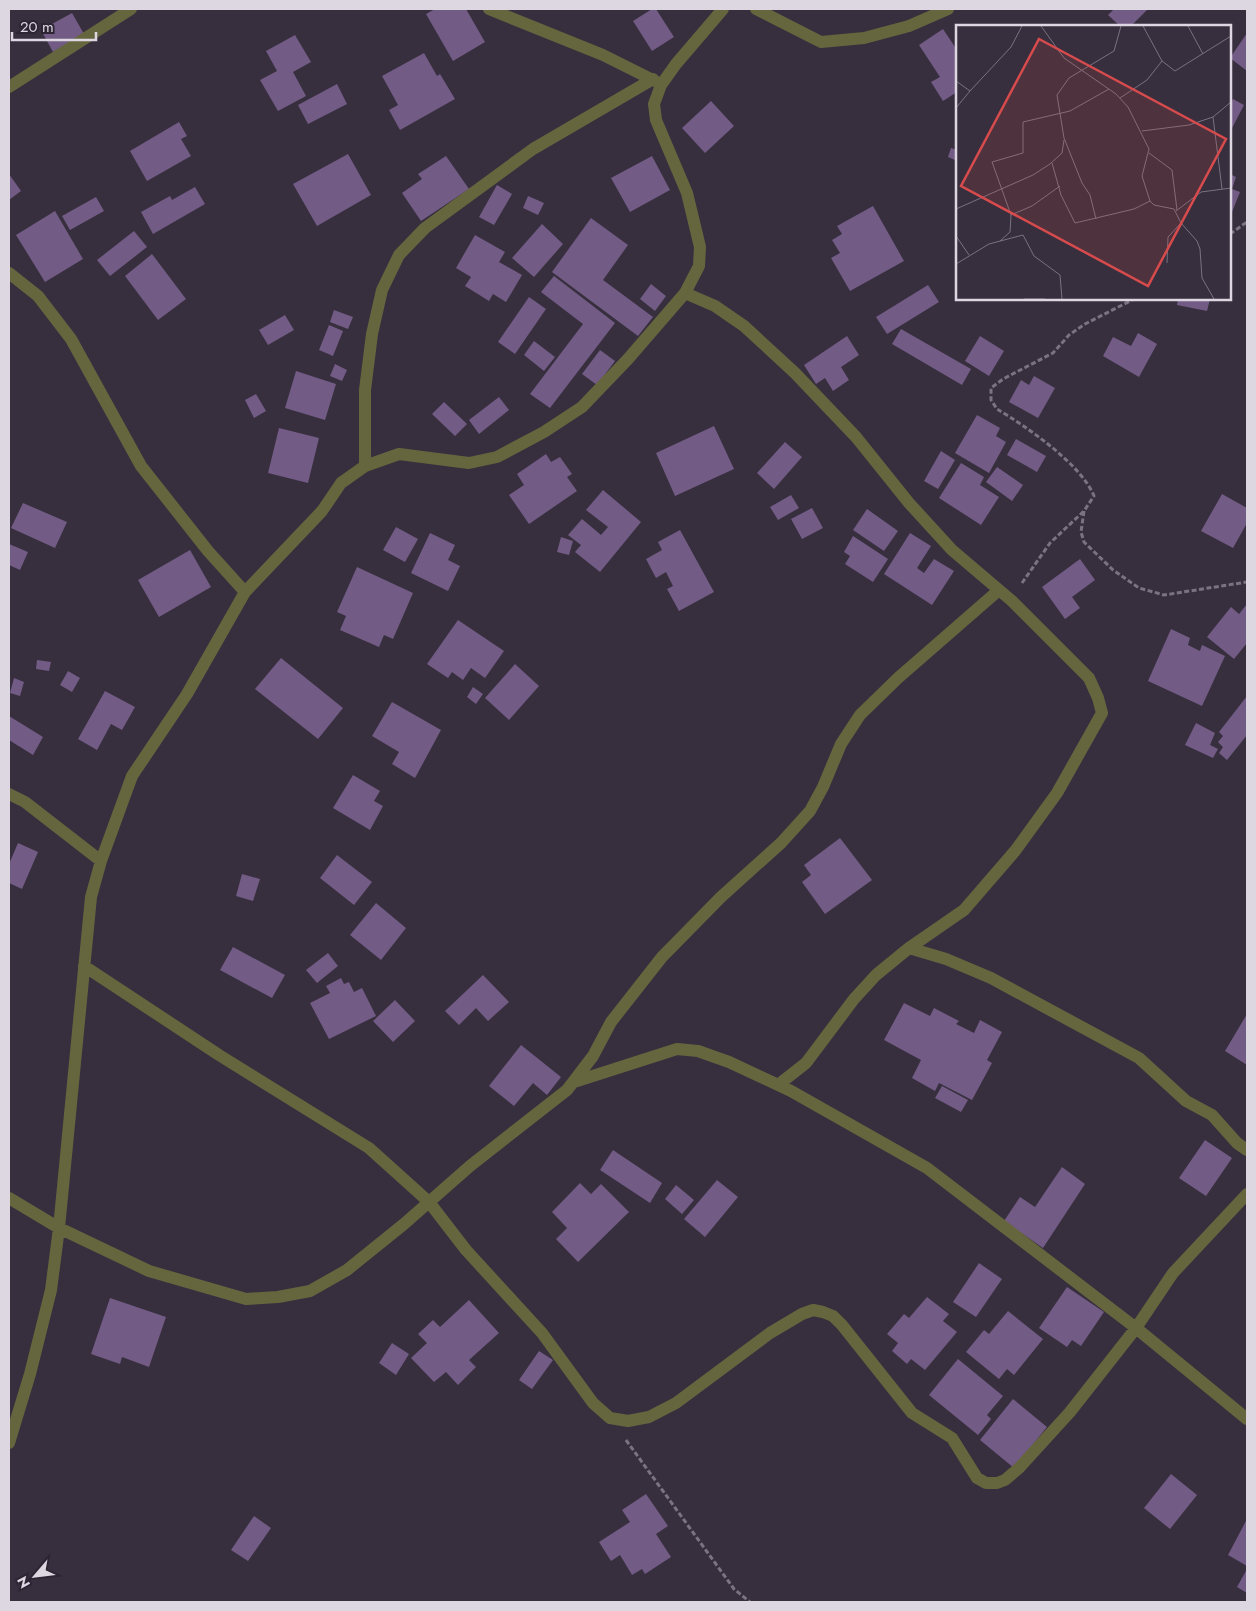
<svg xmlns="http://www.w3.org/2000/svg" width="1256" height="1611" viewBox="0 0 1256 1611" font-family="Jost,sans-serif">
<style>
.building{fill:#725b85}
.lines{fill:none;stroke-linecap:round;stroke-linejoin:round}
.path{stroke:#7a7380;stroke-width:3;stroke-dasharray:5 2.5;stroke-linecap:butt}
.minor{stroke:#66663e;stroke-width:12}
.inset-road{fill:none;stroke:#79727f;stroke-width:1}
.view{fill:#d74b4d;fill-opacity:0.15;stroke:#d74b4d;stroke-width:2.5}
.inset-edge{fill:none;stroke:#ddd7e1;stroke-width:2.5}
</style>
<rect width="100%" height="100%" fill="#372f3e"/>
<path class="building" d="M435 9H466L485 42 453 61 426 14Z
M652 9H656L674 37 652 51 633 21Z
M1114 9H1148L1131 26H1120L1108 15Z
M72 13 84 34 53 52 41 30Z
M943 29 957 50V92L943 101 931 82 940 77 919 45Z
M1247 33V71L1230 58Z
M295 35 311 62 293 72 306 96 278 111 260 80 277 71 266 51Z
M424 53 437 76 440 74 455 99 400 130 389 110 398 105 382 76Z
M337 84 347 104 308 124 298 105Z
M1233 99 1244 105 1230 132V105Z
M711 101 734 126 705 153 682 128Z
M179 122 187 136 181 139 191 156 147 181 130 151Z
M951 148 957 150V161L948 157Z
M348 154 371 195 317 226 293 184Z
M446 156 469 189 421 221 402 193 422 179 418 174Z
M652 156 670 190 630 212 611 178Z
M9 174 21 191 9 200Z
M1230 174 1236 177 1232 189 1240 192 1230 217Z
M497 185 512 194 494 225 479 217Z
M195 187 205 204 153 234 141 212 170 196 172 200Z
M528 196 544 203 538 215 523 208Z
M96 197 104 211 70 230 62 216Z
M873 206 904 261 850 291 831 258 840 253 832 240 842 234 837 226Z
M55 211 83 259 45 282 16 235Z
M591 218 628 245 603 280 653 317 638 336 552 272Z
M542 224 563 244 534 277 512 258Z
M134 231 147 247 110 276 97 260Z
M475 235 505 252 499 262 522 275 506 302 493 294 489 301 465 286 471 277 456 268Z
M152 254 186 299 158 320 125 276Z
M554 276 615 323 550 408 530 394 583 324 541 292Z
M651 284 666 296 655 311 640 299Z
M928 285 939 302 887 334 876 317Z
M529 297 546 309 515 354 498 342Z
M1178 299H1210L1207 311 1177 305Z
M334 310 353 317 348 329 330 322Z
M285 315 294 330 268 345 259 330Z
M329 325 343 331 333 356 319 350Z
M901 329 971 369 962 385 892 344Z
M1138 333 1157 344 1139 377 1103 356 1113 337 1131 346Z
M847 336 859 355 841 367 849 380 833 391 825 378 816 384 804 365Z
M980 336 1004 351 989 376 965 361Z
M534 341 555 357 544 371 524 355Z
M600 350 615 361 597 385 582 374Z
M335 364 347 370 342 381 330 376Z
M296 371 336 384 325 420 285 408Z
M1034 376 1055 388 1038 418 1009 402 1021 380 1029 385Z
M256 394 266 411 254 418 245 400Z
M499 397 509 410 479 434 469 420Z
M444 402 467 424 455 436 432 414Z
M977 415 1000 428 996 436 1006 442 989 473 955 453Z
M714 426 734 469 675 496 656 453Z
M279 428 319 438 308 483 268 473Z
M1016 439 1046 456 1037 472 1007 455Z
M785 442 802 457 774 489 757 473Z
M941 451 955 460 938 489 924 481Z
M546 454 551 462 560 457 572 474 567 477 577 491 529 524 509 495 524 485 517 474Z
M961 463 984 477 980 485 999 497 981 525 939 498Z
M997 467 1023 485 1012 501 986 482Z
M603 490 641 522 600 572 575 552 581 545 568 535 582 519 601 535 608 527 586 510Z
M1222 494 1247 508V523L1233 548 1201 531Z
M791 495 799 508 778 520 770 507Z
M23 503 67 522 55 548 11 528Z
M812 508 823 528 802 539 791 519Z
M867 509 898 531 884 551 853 530Z
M396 527 418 539 405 562 383 550Z
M680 530 714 592 679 611 667 589 673 586 666 572 656 578 646 559 662 550 658 542Z
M430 533 455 545 448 560 460 566 448 591 411 573Z
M910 533 931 546 917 568 924 573 934 559 954 571 932 605 884 574Z
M853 536 888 559 873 582 845 564 850 556 844 552Z
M561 537 573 541 569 555 557 552Z
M9 544 28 552 20 570 9 565Z
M190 550 211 587 159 617 138 580Z
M1080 559 1095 580 1072 597 1080 608 1065 619 1042 587Z
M357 567 413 593 393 639 384 635 379 647 340 630 346 616 337 612Z
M1247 604V643L1234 659 1207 637 1231 607 1239 614Z
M458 620 504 651 485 678 471 668 463 680 452 672 448 678 427 664Z
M1171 629 1190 638 1188 645 1200 651 1202 645 1225 656 1202 706 1148 681Z
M281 658 343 708 318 739 255 689Z
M37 660 51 662 49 671 36 669Z
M515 664 539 686 509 720 485 698Z
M68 671 80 678 72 692 60 685Z
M14 678 24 682 20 696 10 693Z
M473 687 483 694 476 704 467 697Z
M105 691 135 707 122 730 111 724 97 750 78 739Z
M1247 696V735L1227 760 1219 753 1223 747 1218 742 1223 736 1219 732Z
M392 702 441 730 415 778 392 764 399 752 372 736Z
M9 716 43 737 33 755 9 740Z
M1196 723 1215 733 1210 745 1218 749 1213 758 1185 745Z
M353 775 380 791 374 801 383 806 370 830 333 808Z
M840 838 872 880 825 914 802 882 811 875 804 865Z
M18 843 38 852 22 889 9 883V864Z
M337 855 372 882 354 905 320 878Z
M242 874 260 879 253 901 236 896Z
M376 903 406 928 381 960 350 935Z
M233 947 285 975 272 998 220 970Z
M328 953 338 966 317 983 306 970Z
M483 975 509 1002 488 1021 476 1008 459 1025 445 1011Z
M341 978 344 984 349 982 354 992 362 988 376 1016 329 1039 310 1003 330 993 326 986Z
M395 1000 415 1021 393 1042 373 1021Z
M904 1003 930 1016 934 1008 959 1021 956 1024 974 1033 980 1020 1002 1032 987 1060 992 1063 972 1100 939 1083 935 1091 912 1078 921 1060 884 1040Z
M1247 1014V1065L1225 1051Z
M521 1045 561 1077 547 1095 533 1083 514 1106 489 1086Z
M942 1086 968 1100 961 1112 935 1098Z
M1205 1140 1232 1158 1206 1196 1179 1178Z
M613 1150 662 1183 650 1203 600 1170Z
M1062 1167 1085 1184 1043 1248 1004 1221 1020 1197 1035 1207Z
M717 1180 738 1197 705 1237 684 1219Z
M580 1183 591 1194 601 1184 629 1212 578 1262 556 1239 567 1228 552 1212Z
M676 1185 694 1200 682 1214 665 1199Z
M979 1263 1002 1279 976 1317 953 1302Z
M1067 1287 1104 1312 1081 1346 1072 1340 1067 1347 1039 1328Z
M927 1297 949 1314 943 1321 957 1332 925 1370 911 1359 907 1364 892 1351 898 1343 887 1334 904 1314 909 1318Z
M110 1298 166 1317 149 1367 122 1357 120 1364 91 1354Z
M469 1300 499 1333 469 1360 476 1367 458 1385 446 1372 434 1382 411 1358 427 1343 418 1334 433 1320 440 1327Z
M1008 1311 1043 1339 1014 1375 1007 1369 999 1379 966 1352 984 1330 989 1334Z
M392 1343 409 1354 396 1375 379 1363Z
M539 1351 553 1360 532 1389 519 1380Z
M958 1359 1003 1396 987 1415 991 1419 978 1435 929 1395Z
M1013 1399 1047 1427 1014 1468 980 1440Z
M1171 1474 1197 1495 1170 1529 1144 1508Z
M646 1494 668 1526 656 1534 671 1557 645 1574 642 1569 632 1575 620 1555 611 1561 599 1542 630 1522 622 1510Z
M254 1516 271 1528 248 1561 231 1550Z
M1247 1519V1566L1228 1555Z
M1247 1569V1593L1237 1587Z"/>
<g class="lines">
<path class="path" d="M1230 234 1247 222
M1084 511 1081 532 1084 542 1113 570 1139 588 1164 595 1247 582
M1022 583 1050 543 1084 511 1094 496C1081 464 1027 427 997 409L991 400V388L1003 379 1053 353 1069 335 1085 324 1134 299
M626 1440 734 1589 750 1602"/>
<path class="minor" d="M489 9 603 55 657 82
M756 9 821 42 864 38 909 26 948 9
M9 87 131 9
M9 273 38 296 71 339 141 466 208 551 245 592
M685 293 715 306 744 326 795 373 856 437 909 503 952 550 1012 601 1089 678 1098 698 1102 713 1057 793 1015 851 964 910 909 948 876 975 854 999 806 1063 778 1085
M365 466V390L372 334 382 290 399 255 425 228 533 149 653 79
M9 794 25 802 101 861
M909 948 946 959 991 978 1139 1058 1186 1101 1212 1115 1237 1143 1247 1150
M84 966 219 1055 369 1148 429 1202 466 1250 542 1333 593 1403 610 1418 628 1421 649 1417 676 1403 770 1333 802 1314 813 1310 823 1312 833 1316 842 1325 912 1413 952 1438 977 1478 986 1483H997L1005 1480 1019 1468 1070 1412 1136 1328 1173 1273 1247 1194
M574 1082 677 1049 698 1051 729 1062 791 1091 927 1168 1136 1328 1247 1419
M9 1198 59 1228 149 1271 246 1299 278 1297 310 1291 347 1270 404 1224 470 1166 567 1090 593 1056 611 1022 662 957 721 897 781 843 810 811 823 787 841 744 860 715 898 678 999 590
M9 1443 30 1374 51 1290 59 1228 91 897 101 861 132 776 187 694 245 592 322 511 341 483 365 466 399 454 469 463 497 457 544 432 582 407 628 359 685 293 699 266 700 247 687 193 656 120 654 104 661 85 676 64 723 9"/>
</g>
<g transform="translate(956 25)">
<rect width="275" height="275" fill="#372f3e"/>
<path class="inset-road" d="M85 1 108 33 160 69 172 82 193 124 186 151 194 176 198 180 218 184 225 198 241 216 244 224 246 253 258 274M187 1 206 36 219 46 275 11M232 1 247 29M0 56 14 66 0 83M14 66 55 22 66 1M164 73 191 55 206 36M186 106 233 100 257 92M193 128 216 145 221 185M96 138 105 170 119 198 178 184 194 176M266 164 257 92 275 77M0 184 77 150 94 139 106 128 108 115M220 186 245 167 275 163M55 190 76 181 104 161M140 194 134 170 126 158 108 113 101 70 113 53 158 26 165 1M0 211 13 230M44 216 54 207 55 190 36 137 67 128V97L114 86 153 64M211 238 212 212 225 198M0 239 33 219 67 210 78 231 104 250 106 274M68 274H89"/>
<path class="view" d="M83 14 270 114 192 261 5 161Z"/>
<rect width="275" height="275" class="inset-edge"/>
</g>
<rect width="1256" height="1611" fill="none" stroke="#ddd7e1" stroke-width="20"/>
<g transform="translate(35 1576) rotate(242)" stroke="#2d2534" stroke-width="4" paint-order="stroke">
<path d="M0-4L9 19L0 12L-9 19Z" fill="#ddd7e1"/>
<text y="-8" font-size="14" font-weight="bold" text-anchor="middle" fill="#ddd7e1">N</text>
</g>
<path d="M12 32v8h84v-8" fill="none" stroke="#ddd7e1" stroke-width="2.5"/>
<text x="20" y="32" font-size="15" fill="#ddd7e1" stroke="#2d2534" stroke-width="4" paint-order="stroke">20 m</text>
</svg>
